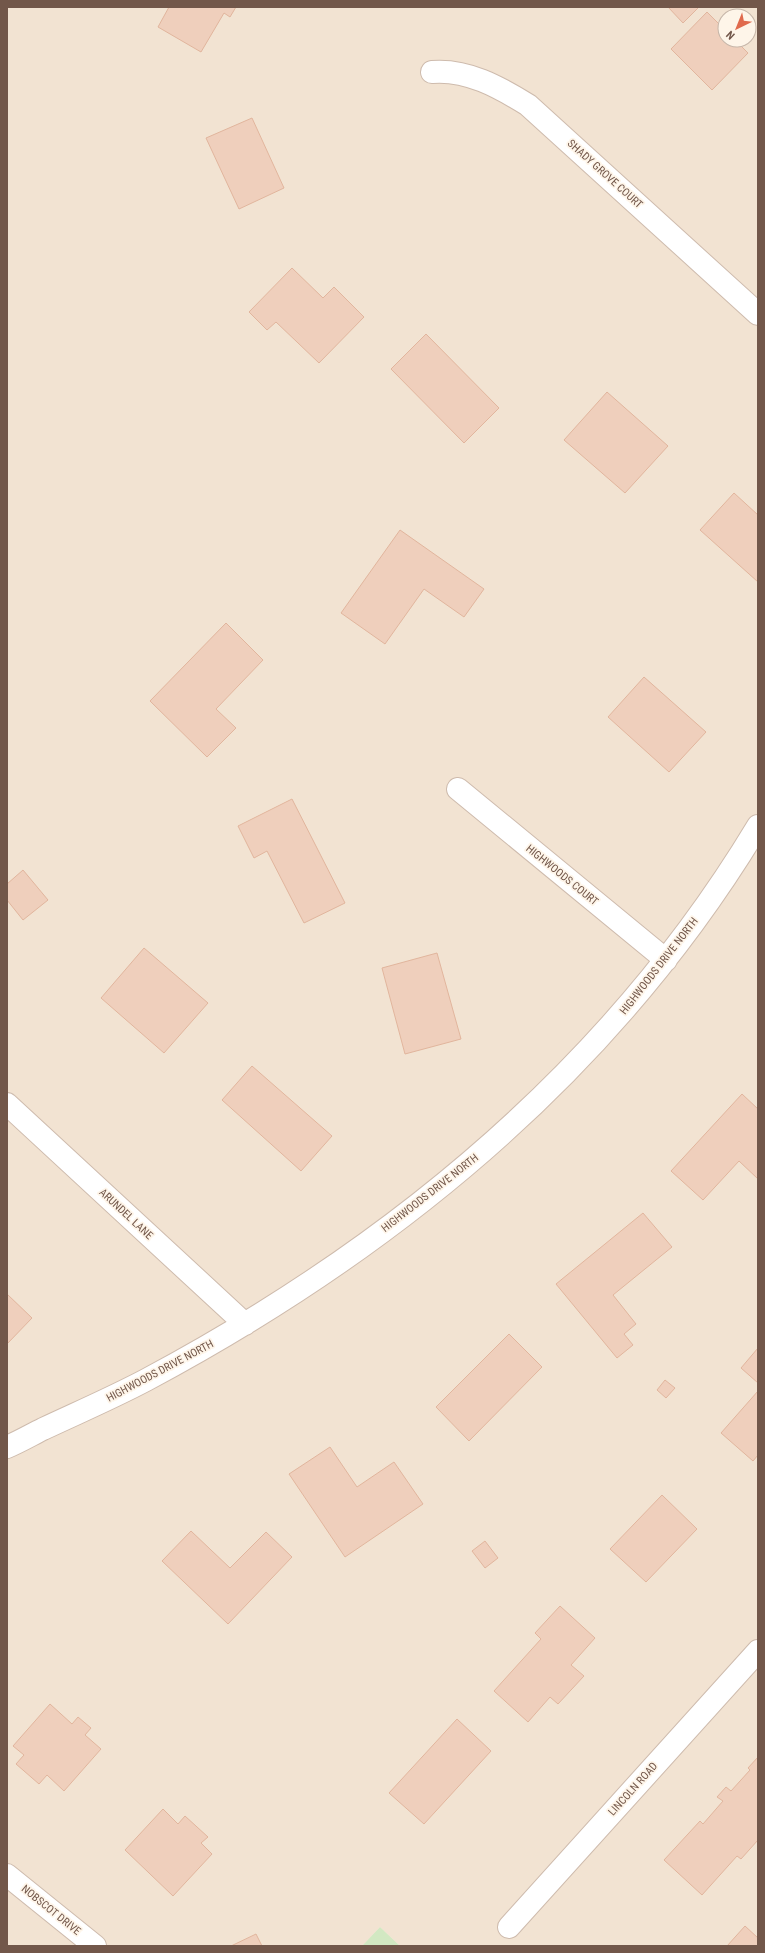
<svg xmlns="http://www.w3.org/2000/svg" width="765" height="1953" viewBox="0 0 765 1953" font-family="'Roboto Condensed',sans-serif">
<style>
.residential{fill:#f2e3d2;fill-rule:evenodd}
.green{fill:#d2e8c2}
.building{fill:#efcfbc;stroke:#e1b59d}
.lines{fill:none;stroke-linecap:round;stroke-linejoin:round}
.street-casing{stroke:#cebbad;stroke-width:24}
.street{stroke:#fff;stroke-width:22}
.labels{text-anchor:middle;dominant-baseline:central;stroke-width:3.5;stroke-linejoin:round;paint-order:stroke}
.street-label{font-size:11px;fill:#72574a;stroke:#fef5e9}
</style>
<rect width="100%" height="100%" fill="#fbf1e3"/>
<path class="residential" d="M7 7H758V1946H400L380 1927 362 1946H7ZM725 16H749V40H725Z"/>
<path class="green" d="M380 1927 400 1946H362Z"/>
<path class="building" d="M169 7H236L230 17 224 13 201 52 158 27Z
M668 7H699L683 23Z
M707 12 725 30V40H735L748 53 712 90 671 49Z
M252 118 284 188 239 209 206 138Z
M292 268 323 298 334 287 364 317 319 363 276 322 267 330 249 312Z
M426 334 499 408 464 443 391 369Z
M607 392 668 446 625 493 564 440Z
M734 493 758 515V582L700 530Z
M400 530 484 589 464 617 424 589 385 644 341 613Z
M226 623 263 660 216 709 236 728 207 757 150 701Z
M644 677 706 732 669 772 608 717Z
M292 799 345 903 304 923 267 851 254 858 238 826Z
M23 870 48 900 23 920 7 900V884Z
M144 948 208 1003 164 1053 101 998Z
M437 953 461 1039 405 1054 382 968Z
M252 1066 332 1136 301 1171 222 1100Z
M742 1094 758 1109V1179L739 1161 703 1200 671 1171Z
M643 1213 672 1247 613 1295 636 1324 624 1334 633 1345 617 1358 556 1284Z
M7 1294 32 1318 7 1344Z
M509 1334 542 1367 469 1441 436 1407Z
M758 1348V1383L741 1368Z
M665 1380 675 1388 666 1398 657 1390Z
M758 1391V1455L753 1461 721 1433Z
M330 1447 357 1487 394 1462 423 1504 345 1557 289 1474Z
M662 1495 697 1529 646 1582 610 1549Z
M191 1531 230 1568 266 1532 292 1557 228 1624 162 1561Z
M485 1541 498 1558 485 1568 472 1551Z
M560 1606 595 1638 571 1665 584 1676 558 1704 550 1697 528 1722 494 1691 541 1639 535 1633Z
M50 1704 72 1724 78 1717 91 1728 85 1735 101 1749 64 1791 47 1775 39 1784 16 1764 24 1755 13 1746Z
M457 1719 491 1751 424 1824 389 1793Z
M758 1757V1840L741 1859 737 1856 702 1895 664 1860 700 1821 703 1824 723 1801 717 1797 726 1787 731 1791 750 1770 748 1768Z
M163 1809 178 1824 185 1816 208 1837 201 1843 212 1854 173 1896 125 1850Z
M745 1926 758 1938V1946H727Z
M256 1934 262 1946H231Z"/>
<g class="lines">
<defs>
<path id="street" d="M432 72C467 69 499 87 528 105L758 314
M458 789 666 960
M7 1104 245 1324
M7 1447C19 1442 31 1435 43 1429 77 1413 112 1398 146 1380 395 1247 611 1070 758 826
M7 1875 95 1946
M509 1927 758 1651"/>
</defs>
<use href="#street" class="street-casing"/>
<use href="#street" class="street"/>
</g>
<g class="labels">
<g class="street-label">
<text transform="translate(605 174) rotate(42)">SHADY GROVE COURT</text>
<text transform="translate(562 875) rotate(39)">HIGHWOODS COURT</text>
<text transform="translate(659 966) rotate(-52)">HIGHWOODS DRIVE NORTH</text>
<text transform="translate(430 1193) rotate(-38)">HIGHWOODS DRIVE NORTH</text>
<text transform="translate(126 1214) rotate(43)">ARUNDEL LANE</text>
<text transform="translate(160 1371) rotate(-28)">HIGHWOODS DRIVE NORTH</text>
<text transform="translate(633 1789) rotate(-48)">LINCOLN ROAD</text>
<text transform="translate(51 1910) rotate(39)">NOBSCOT DRIVE</text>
</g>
</g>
<rect width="765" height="1953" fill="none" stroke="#72574a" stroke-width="16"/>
<g transform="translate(737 28) rotate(223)"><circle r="19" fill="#fef5e9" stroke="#c6b6a9"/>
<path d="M0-3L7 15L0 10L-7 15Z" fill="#e06a4d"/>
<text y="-6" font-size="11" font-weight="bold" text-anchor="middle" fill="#72574a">N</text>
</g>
</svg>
